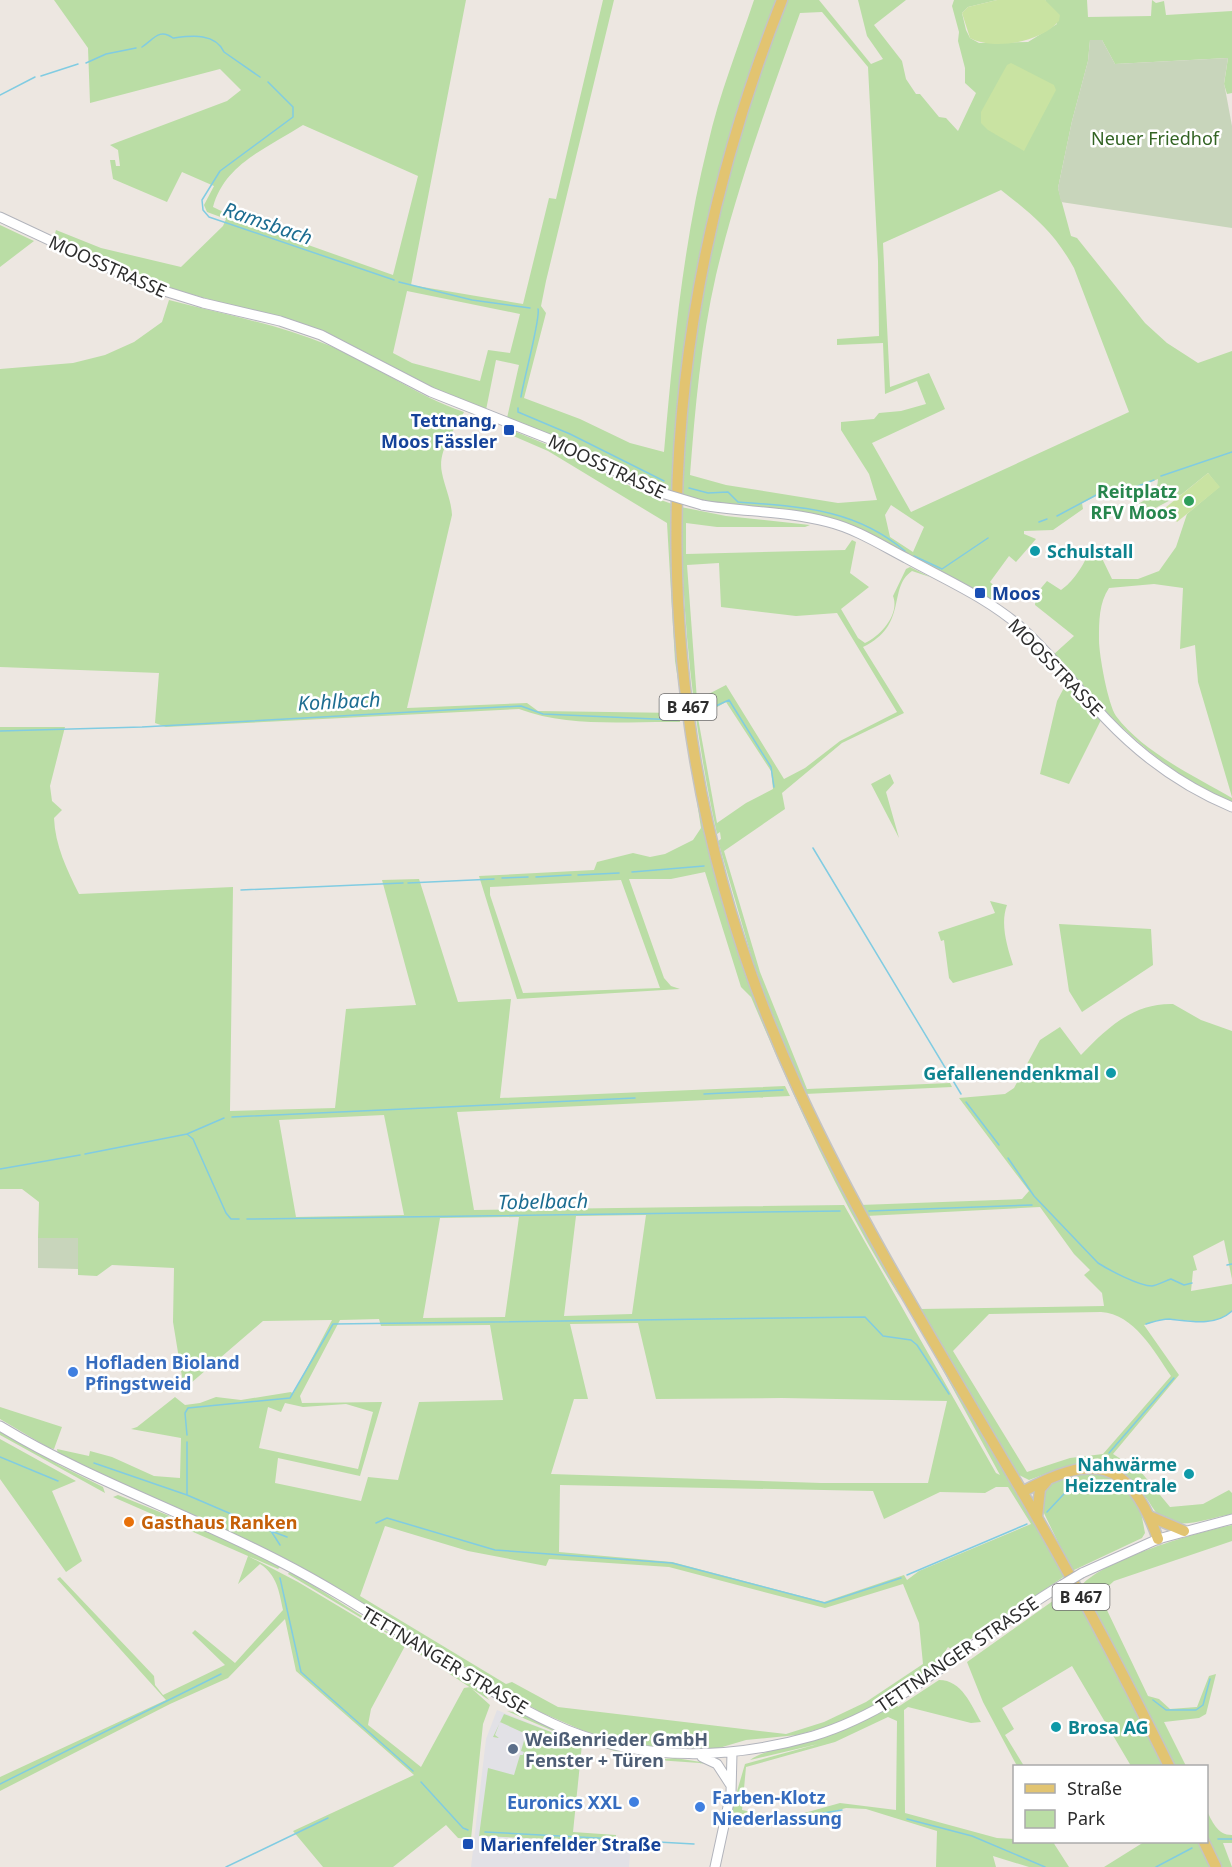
<svg xmlns="http://www.w3.org/2000/svg" width="1232" height="1867" viewBox="0 0 1232 1867" font-family="'Noto Sans',sans-serif">
<style>
.industrial{fill:#e2e1e6}
.green{fill:#badda5;fill-rule:evenodd}
.cemetery{fill:#c8d5bb}
.pitch{fill:#c9e3a2}
.lines{fill:none;stroke-linecap:round;stroke-linejoin:round}
.stream{stroke:#81cce2;stroke-width:1.5}
.secondary-casing{stroke:#b2b4bc;stroke-width:11}
.primary-casing{stroke:#c4c4c4;stroke-width:13}
.secondary{stroke:#fff;stroke-width:9}
.primary{stroke:#e2c471;stroke-width:10}
.secondary-bridge-casing{stroke:#b2b4bc;stroke-width:11;stroke-linecap:butt}
.secondary-bridge{stroke:#fff;stroke-width:9}
.transit-dot{fill:#1a4fb4;stroke:#fff;stroke-width:2}
.leisure-dot{fill:#2e9e5b;stroke:#fff;stroke-width:2}
.culture-dot{fill:#0f9aa8;stroke:#fff;stroke-width:2}
.shop-dot{fill:#3f7fe0;stroke:#fff;stroke-width:2}
.food-dot{fill:#e8710a;stroke:#fff;stroke-width:2}
.service-dot{fill:#5c6f8a;stroke:#fff;stroke-width:2}
.labels{text-anchor:middle;dominant-baseline:central;stroke-width:5;stroke-linejoin:round;paint-order:stroke}
.shield{fill:#fff;stroke:#6c6c6c;stroke-width:1.5}
.shield-label{font-size:16px;font-weight:bold;fill:#2d2d2d}
.park-label{font-size:18px;fill:#336424;stroke:#fff}
.street-label{font-size:18px;fill:#2d2d2d;stroke:#fff}
.transit-label{font-size:18px;font-weight:bold;fill:#164399;stroke:#fff;text-anchor:start}
.leisure-label{font-size:18px;font-weight:bold;fill:#27864d;stroke:#fff;text-anchor:end}
.culture-label{font-size:18px;font-weight:bold;fill:#0d838f;stroke:#fff;text-anchor:start}
.shop-label{font-size:18px;font-weight:bold;fill:#366cbe;stroke:#fff;text-anchor:start}
.food-label{font-size:18px;font-weight:bold;fill:#c56008;stroke:#fff;text-anchor:start}
.service-label{font-size:18px;font-weight:bold;fill:#4e5e75;stroke:#fff;text-anchor:start}
.water-label{font-size:20px;font-style:italic;fill:#1d6d91;stroke:#fff}
</style>
<rect width="100%" height="100%" fill="#ede7e1"/>
<path class="industrial" d="M497 1710 582 1744 572 1840 631 1843 629 1867H471L486 1739Z"/>
<path class="green" d="M54 0H466L411 285 523 304 549 198 556 199 603 0H614L546 281 541 306 546 313 524 398 580 419 630 443 664 452C673 350 683 244 708 144 719 95 738 48 754 0H778C758 51 739 102 724 155 692 264 678 379 672 492L652 485 507 418 519 365 496 360 486 410 460 401 305 326 176 290 54 237 56 230 101 248 181 267 223 226 226 219 207 212 204 205 214 186 182 172 167 202 113 179 110 160H115L116 166H120L118 150 110 145 227 101 241 90 220 69 90 103 88 48ZM303 125 418 176 393 275 246 223 213 207C225 163 268 148 303 125ZM407 291 520 314 510 353 488 350 480 381 412 363 393 353Z
M786 0H819L871 64 883 59 867 36 858 0H906L874 25 902 61 906 79 916 94H920L939 117 946 118 958 131 976 93 965 83V68L958 41 959 32 952 6 954 0H997L968 7 962 13 966 30 970 38 979 43 1028 42 1057 24 1045 0H1087L1088 17 1151 16 1152 0 1156 3 1164 1 1166 15 1232 11V93L1227 94 1224 84 1228 58 1115 64 1102 40H1090L1088 61 1072 121 1058 188 1071 236 1077 238 1145 323 1167 343 1198 363 1232 351V797L1198 682 1195 645 1180 649 1183 588 1154 584 1109 588C1099 603 1099 621 1099 640 1099 655 1108 704 1116 716 1143 752 1194 776 1232 798V804C1152 765 1112 719 1053 655L1074 636 1035 605 1036 594 1047 581 1061 590C1072 583 1085 564 1089 551L1097 548 1112 579H1138L1159 571 1176 547 1187 514 1219 487 1208 473 1182 494 1142 515 1138 504C1149 498 1158 492 1158 479L1125 492 1100 494 1082 503 1083 509 1053 530 1024 531V534L1036 539 1016 562 1009 556 990 582 1001 592 997 598 989 600 850 526 723 505 682 495 688 379 696 322 724 180ZM822 12 868 67 878 261 879 336 837 339V345L883 343 885 394 917 381 926 404 901 411 879 413 874 419 841 422V430L869 474 877 500 838 503 726 485 690 475C695 408 701 341 716 275 737 187 769 99 800 13ZM1001 190C1033 215 1054 232 1074 268L1129 412 911 512 872 443 945 409 929 373 890 387 883 243ZM891 505 924 527 913 552 890 537 885 515Z
M0 225 34 241 0 267Z
M169 300C222 314 277 324 328 345 375 364 416 396 464 412 454 431 437 451 442 473 445 488 451 499 452 515L407 708 527 703 538 711 679 713 680 722C628 721 569 728 519 709L166 727 155 723 159 673 0 667V369L73 363 105 355 134 342 162 322Z
M509 429 560 450 647 495 672 504 679 656 708 840 706 842 708 848 710 847 742 959 769 1033 800 1104 901 1299C841 1204 795 1100 751 997L741 987 705 872 671 879H629L664 978 671 986 680 989 517 999 479 876 594 870 597 862 633 853 650 857 665 854 693 840 701 828 675 661 667 523 548 451 511 435 508 433ZM621 880 660 988 523 993 490 895V887Z
M681 507 726 516 810 525 805 527H717L686 523V554L845 550 852 540 856 542 850 573 869 587 841 609 858 638 865 643C881 636 900 614 893 596L906 569 910 567 930 577 912 571C887 588 909 625 863 647L904 713 842 743 782 793 785 809 724 851 760 972 807 1089 950 1083 952 1087 805 1094 757 976 718 841 721 839 720 832 717 834C693 726 682 618 681 507ZM719 563 721 607 796 616 837 613 897 712 840 741 805 768 784 779 726 685 697 700 687 565ZM726 702 771 771 773 789 746 803 717 823 698 718Z
M1067 682 1101 720 1069 784 1040 774 1057 701Z
M0 727H65L50 786 52 801 62 810 54 818C55 845 67 870 79 894L233 887 230 1111 335 1108 346 1009 416 1005 382 880 419 879 458 1002 511 999 500 1098 785 1086 790 1096 457 1112 474 1210 844 1205 996 1473 1000 1475 914 1317 1065 1576 959 1647 952 1650 948 1647 939 1661 888 1699 833 1725 797 1735 746 1740 719 1748H663L616 1741 584 1731 540 1712 356 1601 223 1530 58 1455 57 1449 89 1456 90 1451 112 1457 154 1476 180 1478 181 1438 131 1429 137 1427 175 1397 185 1405 200 1403 216 1397 241 1400 291 1392 293 1394 332 1320 263 1321 184 1389 173 1322 174 1268 112 1265 97 1276 78 1275V1238H38L39 1202 22 1189H0ZM384 1115 404 1215 296 1217 279 1120ZM646 1215 632 1314 564 1316 576 1216ZM519 1217 505 1317 423 1318 440 1218ZM379 1319 381 1326 490 1325 503 1400 419 1402 398 1480 368 1477 361 1501 275 1483 278 1458 360 1476 382 1402 302 1403 300 1396 340 1320ZM638 1323 656 1399 782 1398 947 1401 928 1483H821L551 1474 574 1399H588L570 1324ZM285 1403 303 1407 346 1404 373 1412 358 1469 259 1448 268 1407 281 1412ZM560 1485 873 1491 884 1519 940 1492 985 1493 996 1487H1008L1031 1524 919 1571 907 1580 904 1575 824 1602 672 1562 559 1552ZM385 1526 468 1551 546 1566 549 1559 669 1567 825 1608 903 1584 919 1623 923 1664 866 1702 824 1722 786 1734 558 1707 512 1682 506 1684 360 1596Z
M890 774 894 783 886 792 899 838 871 784Z
M990 901 1007 905C1000 924 1007 946 1013 965L953 983 949 978 944 940 941 941 938 932 995 913Z
M1059 924 1151 929 1153 965 1082 1012 1069 991Z
M1173 1004 1201 1020 1232 1031V1279L1224 1240 1193 1256 1197 1270 1193 1271 1191 1291 1232 1284V1311C1214 1328 1189 1319 1167 1319 1160 1319 1151 1323 1144 1325L1179 1375 1113 1454 1141 1472 1170 1507 1203 1504 1229 1490 1232 1493V1514C1214 1517 1191 1526 1173 1523 1159 1521 1154 1509 1147 1499 1113 1452 1076 1462 1029 1480L1019 1475 920 1309 1104 1306 1102 1293 1084 1275 1090 1270 1074 1254 1040 1207 866 1216 860 1205 1022 1199 1029 1191 959 1098 1005 1094 1014 1088 1040 1040 1060 1027 1081 1055C1107 1028 1133 1003 1173 1004ZM1101 1312C1134 1314 1154 1351 1171 1376L1103 1454 1070 1458 1027 1472 953 1351 989 1314Z
M0 1407 62 1427 54 1449 49 1448 0 1419Z
M0 1430 61 1466 103 1487 105 1493 0 1435Z
M0 1439 76 1481 52 1491 82 1561 66 1572 0 1479Z
M1099 1473 1127 1487 1141 1512 1145 1533 1142 1538 1072 1571 1041 1507 1044 1489 1062 1475Z
M118 1495 231 1541 281 1566 278 1569 113 1497Z
M1232 1525V1541L1114 1581 1103 1591 1105 1606 1148 1696 1159 1699 1170 1709 1197 1707 1209 1676 1216 1674 1206 1714 1199 1718 1164 1722 1186 1766H1173L1082 1585C1105 1559 1197 1532 1232 1525Z
M248 1556 298 1582 405 1646 371 1709 368 1725 421 1767 464 1688 470 1687 490 1705 483 1724 471 1839 458 1838 446 1825 393 1867H323L293 1831 414 1775 296 1671 285 1619 228 1678 170 1704 0 1791V1777L166 1700 57 1579 60 1577 154 1676 155 1685 163 1695 225 1665 192 1633 195 1630 235 1663 283 1610C279 1591 277 1575 260 1564L238 1584Z
M290 1571 482 1691 489 1700 400 1641 288 1574Z
M1071 1588 1164 1766H1131L1072 1666 1002 1708 1014 1729 1005 1735 1024 1766H1017L983 1702 967 1662Z
M939 1680C962 1680 971 1705 981 1722L971 1723 908 1707 904 1710 905 1813 997 1838 1014 1839V1842H1053L1069 1867H1029L993 1856 996 1867H936L937 1831 866 1809 846 1808 793 1823 731 1812 745 1764 818 1744 750 1760C764 1749 797 1746 815 1740 844 1731 870 1717 896 1703L898 1707 904 1703ZM888 1717 897 1721 896 1810 840 1803 783 1819 742 1810 746 1767 835 1742Z
M507 1711 520 1713 580 1740 652 1760 675 1758 714 1764 642 1759 567 1737Z
M504 1714 582 1744 573 1832 616 1835V1842L479 1836 488 1768 514 1775 520 1755H523L524 1752 521 1751 526 1734 500 1722 495 1735 499 1738 493 1737Z
M1206 1809C1212 1821 1217 1835 1232 1835V1843H1223L1232 1867H1220L1207 1837Z
M1144 1842H1200L1212 1867H1104Z"/>
<path class="cemetery" d="M1090 40H1102L1115 64 1228 58 1224 83 1232 126V228L1061 202 1058 188 1072 121 1088 61Z
M38 1238H78V1269L38 1268Z"/>
<path class="pitch" d="M997 0H1045L1060 15 1059 21C1041 42 995 51 970 38L962 13 968 7Z
M1011 63 1054 85 1056 90 1024 151 988 130 981 123V112L1007 65Z
M1208 473 1220 487 1177 522 1165 508Z"/>
<g class="lines">
<path class="stream" d="M142 47C154 39 159 28 173 38 190 36 215 32 224 52L260 77
M86 63 106 54 136 48
M41 76 78 64
M268 82 293 107V117L220 171 202 200 203 210 209 217 394 280
M0 95 35 77
M399 282 472 300 530 308
M521 397C523 382 541 317 538 309
M518 408V412L570 434 664 481
M1161 476 1232 452
M689 488 708 493 728 492 738 502C801 507 854 508 905 551
M1057 516 1100 493 1125 491 1154 480
M1039 522 1047 519
M914 556 942 569 988 538
M698 714 729 700 771 767 774 787
M0 731 142 727 521 706 543 714 677 720
M813 848 961 1094
M632 872 704 866
M578 875 619 873
M536 877 571 875
M502 878 528 877
M408 883 494 879
M241 890 403 883
M704 1094 783 1090
M966 1102 999 1145
M232 1117 635 1098
M187 1134 224 1118
M85 1154 187 1134 193 1139 226 1213 231 1219H239
M1008 1158 1034 1196 1098 1263C1109 1270 1139 1286 1152 1286 1158 1285 1165 1281 1171 1279L1184 1285 1192 1283
M0 1169 80 1155
M869 1211 1032 1205
M247 1219 840 1211
M1227 1265 1232 1264
M1146 1324C1153 1322 1161 1319 1169 1319 1189 1321 1215 1327 1232 1311
M187 1435 185 1413 188 1408 290 1398 333 1324 865 1317 883 1336 911 1340 917 1345 949 1394
M187 1442V1495
M1109 1453 1174 1378
M0 1457 58 1481
M94 1463 187 1495 271 1531 280 1545
M1047 1512 1077 1480
M376 1523 387 1518 495 1550 672 1563 825 1603 901 1578
M271 1531 287 1537
M907 1575 1027 1524
M280 1578 301 1672 413 1771
M1153 1700 1166 1710H1196L1203 1705 1210 1679
M421 1782 463 1828 468 1830
M0 1784 221 1674
M907 1819 972 1836 1045 1867
M797 1823 817 1814 842 1810
M485 1832 616 1839
M1218 1839H1232
M640 1841 694 1844
M226 1867 328 1818
M1156 1867 1192 1848"/>
<defs>
<path id="secondary" d="M0 217 145 285 203 303 280 321 321 335 431 392 557 442 655 491
M702 505C743 512 787 511 828 522 856 529 881 545 906 558 946 580 988 598 1023 629 1053 656 1078 689 1106 719 1142 757 1184 787 1232 807
M0 1426C89 1480 187 1513 279 1561 332 1588 382 1621 433 1653 476 1681 519 1710 567 1730 646 1762 732 1759 813 1736 907 1708 979 1633 1062 1585
M1082 1573 1158 1539 1232 1519
M702 1757 717 1764 730 1784
M715 1867 731 1793 732 1753"/>
<path id="primary" d="M782 0C641 356 636 740 799 1091 867 1238 954 1374 1035 1514 1083 1597 1127 1681 1169 1766
M1022 1492C1093 1453 1129 1458 1158 1539
M1149 1516 1184 1531
M1037 1517 1040 1489 1047 1481
M1204 1842 1216 1867"/>
</defs>
<use href="#secondary" class="secondary-casing"/>
<use href="#primary" class="primary-casing"/>
<use href="#secondary" class="secondary"/>
<use href="#primary" class="primary"/>
<defs>
<path id="secondary-bridge" d="M655 491 702 505
M1062 1585 1082 1573"/>
</defs>
<use href="#secondary-bridge" class="secondary-bridge-casing"/>
<use href="#secondary-bridge" class="secondary-bridge"/>
</g>
<g class="transit-dot">
<rect x="503" y="424" width="12" height="12" rx="3"/>
<rect x="974" y="587" width="12" height="12" rx="3"/>
<rect x="462" y="1838" width="12" height="12" rx="3"/>
</g>
<circle class="leisure-dot" cx="1189" cy="501" r="6"/>
<g class="culture-dot">
<circle cx="1035" cy="551" r="6"/>
<circle cx="1111" cy="1073" r="6"/>
<circle cx="1189" cy="1474" r="6"/>
<circle cx="1056" cy="1727" r="6"/>
</g>
<g class="shop-dot">
<circle cx="73" cy="1372" r="6"/>
<circle cx="634" cy="1802" r="6"/>
<circle cx="700" cy="1807" r="6"/>
</g>
<circle class="food-dot" cx="129" cy="1522" r="6"/>
<circle class="service-dot" cx="513" cy="1749" r="6"/>
<g class="labels">
<g class="shield">
<rect x="659.5" y="694" width="57" height="26" rx="4.5"/>
<rect x="1052.5" y="1584" width="57" height="26" rx="4.5"/>
</g>
<g class="shield-label">
<text x="688" y="707">B 467</text>
<text x="1081" y="1597">B 467</text>
</g>
<g class="park-label">
<text x="1155" y="138">Neuer Friedhof</text>
</g>
<g class="street-label">
<text transform="translate(108 266) rotate(24)">MOOSSTRASSE</text>
<text transform="translate(607 466) rotate(25)">MOOSSTRASSE</text>
<text transform="translate(1056 667) rotate(46)">MOOSSTRASSE</text>
<text transform="translate(957 1654) rotate(-34)">TETTNANGER STRASSE</text>
<text transform="translate(445 1660) rotate(31)">TETTNANGER STRASSE</text>
</g>
<g class="transit-label">
<text x="497" y="420" text-anchor="end">Tettnang,<tspan x="497" dy="21">Moos Fässler</tspan></text>
<text x="992" y="593">Moos</text>
<text x="480" y="1844">Marienfelder Straße</text>
</g>
<g class="leisure-label">
<text x="1177" y="491">Reitplatz<tspan x="1177" dy="21">RFV Moos</tspan></text>
</g>
<g class="culture-label">
<text x="1047" y="551">Schulstall</text>
<text x="1099" y="1073" text-anchor="end">Gefallenendenkmal</text>
<text x="1177" y="1464" text-anchor="end">Nahwärme<tspan x="1177" dy="21">Heizzentrale</tspan></text>
<text x="1068" y="1727">Brosa AG</text>
</g>
<g class="shop-label">
<text x="85" y="1362">Hofladen Bioland<tspan x="85" dy="21">Pfingstweid</tspan></text>
<text x="712" y="1797">Farben-Klotz<tspan x="712" dy="21">Niederlassung</tspan></text>
<text x="622" y="1802" text-anchor="end">Euronics XXL</text>
</g>
<g class="food-label">
<text x="141" y="1522">Gasthaus Ranken</text>
</g>
<g class="service-label">
<text x="525" y="1739">Weißenrieder GmbH<tspan x="525" dy="21">Fenster + Türen</tspan></text>
</g>
<g class="water-label">
<text transform="translate(268 223) rotate(19)">Ramsbach</text>
<text transform="translate(339 701) rotate(-3)">Kohlbach</text>
<text transform="translate(543 1201) rotate(-1)">Tobelbach</text>
</g>
</g>
<rect x="1013" y="1765" width="195" height="78" fill="#ffffff" stroke="#ababab" stroke-width="1.5"/>
<rect x="1025" y="1784" width="30" height="9" fill="#e2c471" stroke="#ababab" stroke-width="1.5"/>
<text x="1067" y="1795" font-size="18" fill="#2d2d2d">Straße</text>
<rect x="1025" y="1810" width="30" height="18" fill="#badda5" stroke="#ababab" stroke-width="1.5"/>
<text x="1067" y="1825" font-size="18" fill="#2d2d2d">Park</text>
</svg>
